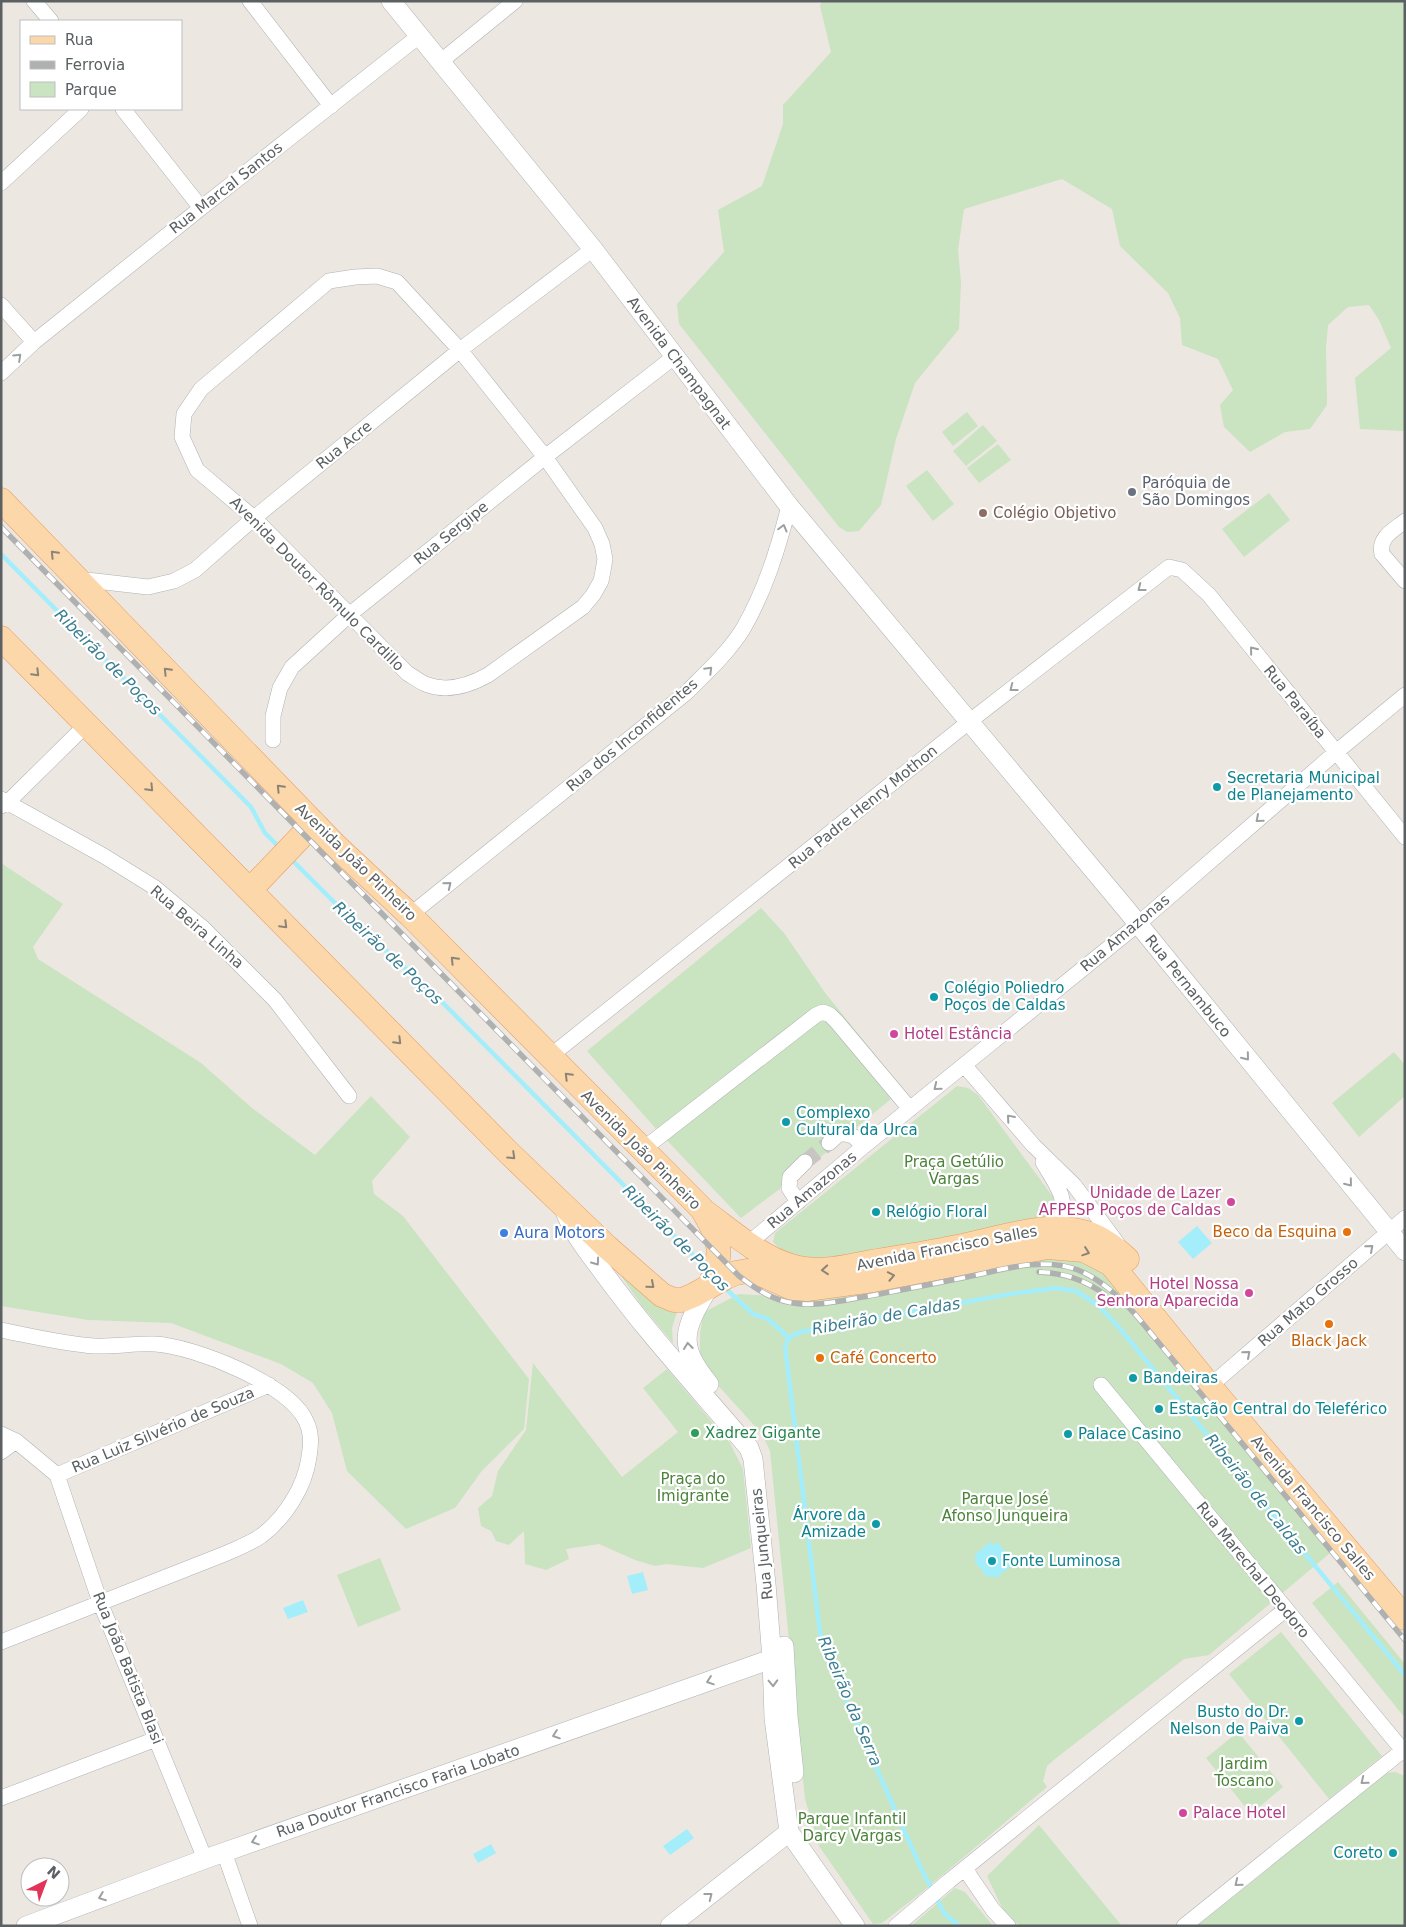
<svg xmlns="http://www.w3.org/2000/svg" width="1406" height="1927" viewBox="0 0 1406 1927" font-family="'DejaVu Sans',sans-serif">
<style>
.green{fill:#cae3c0}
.water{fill:#a4eefb}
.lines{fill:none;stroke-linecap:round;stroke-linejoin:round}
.stream{stroke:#a4eefb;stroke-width:4.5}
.minor-tunnel{stroke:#c8c5c2;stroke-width:15;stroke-dasharray:15 8;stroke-linecap:butt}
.minor-casing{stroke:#aeb2b4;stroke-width:16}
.tertiary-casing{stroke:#aeb2b4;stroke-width:20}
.primary-casing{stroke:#eb9b5d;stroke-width:25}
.minor{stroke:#fff;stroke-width:15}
.tertiary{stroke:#fff;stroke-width:19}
.primary{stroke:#fbd7a9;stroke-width:24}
.rail-casing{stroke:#afb0b0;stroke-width:5.5}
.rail{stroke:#fff;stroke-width:4;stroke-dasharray:11;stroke-linecap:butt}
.oneway{stroke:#9da0a1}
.oneway2{stroke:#8b8477}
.worship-dot{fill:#6b7280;stroke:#fff;stroke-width:2}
.education-dot{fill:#8d6e63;stroke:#fff;stroke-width:2}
.culture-dot{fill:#0f9aa8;stroke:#fff;stroke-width:2}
.hotel-dot{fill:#d1479c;stroke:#fff;stroke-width:2}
.food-dot{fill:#e8710a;stroke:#fff;stroke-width:2}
.shop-dot{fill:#3f7fe0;stroke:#fff;stroke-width:2}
.leisure-dot{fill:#2e9e5b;stroke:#fff;stroke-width:2}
.labels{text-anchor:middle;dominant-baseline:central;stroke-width:4.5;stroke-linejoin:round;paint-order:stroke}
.street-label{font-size:15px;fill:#5b6062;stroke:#fff}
.worship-label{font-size:15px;fill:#5b616d;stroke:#fff;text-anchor:start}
.education-label{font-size:15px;fill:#785e54;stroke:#fff;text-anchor:start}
.culture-label{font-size:15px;fill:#0d838f;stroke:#fff;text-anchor:start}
.hotel-label{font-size:15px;fill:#b23c85;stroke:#fff;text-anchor:start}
.park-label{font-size:15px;fill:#4a8339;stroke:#fff}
.food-label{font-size:15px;fill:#c56008;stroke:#fff;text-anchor:end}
.shop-label{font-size:15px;fill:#366cbe;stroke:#fff;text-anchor:start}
.leisure-label{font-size:15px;fill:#27864d;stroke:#fff;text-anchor:start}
.water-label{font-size:16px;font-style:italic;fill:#3a7e92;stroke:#fff}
</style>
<rect width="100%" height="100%" fill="#ede7e2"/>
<path class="green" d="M822 1H1405V431L1360 429 1355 378 1391 348 1379 320 1369 305 1348 307 1328 325 1326 348 1327 405 1310 429 1285 432 1250 452 1224 427 1220 405 1233 390 1218 359 1182 345 1180 318 1168 293 1120 246 1112 209 1062 179 964 209 958 250 961 282 959 329 915 383 896 439 881 505 859 531 847 532 839 527 679 324 677 304 724 252 718 210 762 186 783 124V105L831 52 820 6Z
M967 412 978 426 953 446 942 432Z
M983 425 997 441 966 466 953 451Z
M998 444 1011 460 979 483 967 468Z
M927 470 954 504 933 521 906 486Z
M1269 493 1290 520 1244 557 1222 529Z
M1 863 63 904 33 947 38 959 201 1063 252 1108 315 1155 371 1096 410 1137 372 1181 374 1194 403 1216 529 1379 524 1429 481 1472 455 1508 406 1529 347 1471 332 1413 313 1383 281 1364 171 1323 88 1320 1 1306Z
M761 908 784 933 826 994 903 1089 800 1174 741 1218 657 1130 587 1051Z
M1394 1052 1405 1065V1096L1359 1137 1332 1103Z
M957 1086 968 1088 978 1095 1053 1197 1056 1207V1212L1049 1217 927 1241 824 1258H810L786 1253 778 1247 773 1242 775 1233Z
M599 1244 665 1307 677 1312 672 1328 673 1343 642 1306Z
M1075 1256 1104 1269 1336 1548 1209 1655 1184 1659 1055 1759 1047 1766 1043 1781 1047 1787 921 1893 882 1923 873 1924 819 1846 805 1799 770 1451 762 1434 715 1382 700 1353V1334L703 1315 708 1310 739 1294 803 1298 967 1267Z
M533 1363 622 1477 678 1432 643 1388 667 1369 730 1443 743 1469 751 1548 703 1568 666 1564 655 1566 635 1560 599 1544 566 1549 569 1559 546 1570 525 1564 524 1531 509 1545 496 1541 491 1531 481 1526 478 1508 492 1496 498 1471 526 1430Z
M380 1558 401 1610 358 1627 337 1575Z
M1338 1582 1405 1664V1718L1312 1603Z
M1281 1632 1382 1756 1329 1799 1229 1674Z
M1238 1732 1283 1787 1251 1814 1206 1758Z
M1395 1772 1405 1776V1926H1197L1387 1773Z
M1039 1825 1122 1926H1021L1006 1916 987 1876Z
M955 1888 965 1892 993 1926H911Z"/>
<path class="water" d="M1197 1226 1212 1243 1193 1259 1178 1242Z
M990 1542 993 1545 997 1542 1011 1558 1007 1561 1011 1566 995 1579 992 1575 988 1578 974 1561 977 1558 974 1555Z
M643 1572 648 1590 632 1594 627 1576Z
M303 1600 308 1612 288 1619 283 1608Z
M687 1829 694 1838 670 1855 663 1846Z
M491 1844 496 1853 478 1863 473 1854Z"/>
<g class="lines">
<path class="stream" d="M1 554 251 807 265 833 281 849
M290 858 350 918 439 999 708 1270
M724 1287 753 1314 768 1319 789 1338
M789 1338 800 1332 1010 1294 1055 1288 1076 1291 1099 1306 1116 1324 1405 1675
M789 1338 785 1346 820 1633 848 1704 920 1866 944 1913 959 1926"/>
<path class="minor-tunnel" d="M805 1162 829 1143"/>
<defs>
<path id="minor" d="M34 1 51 21
M250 1 331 106
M440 62 515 1
M123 109 201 208
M1 183 81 109
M377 276 397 282 460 350 545 457 595 528 602 544 605 559 603 571 601 581 593 595 583 607 488 675C470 685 448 692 428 685 421 683 414 677 407 673L254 518 197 470 182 437 184 414 201 389 329 281 355 277Z
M1 305 34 342
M1 373 34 342 201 208 419 36
M1405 521C1394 530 1378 537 1382 554L1405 581
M78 579 148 587 174 581 195 570 254 518 460 350 593 249
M273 740V716L280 688 292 667 349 615 545 457 674 357
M1 799 104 856 154 887 203 928 275 1000 349 1096
M1 806 7 803 87 724
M410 915 686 693C706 673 728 653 743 629 765 591 778 549 789 506
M549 1057 970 721 1169 567 1182 570 1209 595 1405 837
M964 1065 1033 1145 1074 1185 1117 1243
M829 1143 840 1133 853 1136 864 1146
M642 1150 816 1015 823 1012 830 1015 837 1022 910 1109
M1043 1162C1061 1194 1071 1199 1054 1235
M798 1202 789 1188 790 1177 805 1162
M749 1243 864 1146 1138 924 1335 753 1405 695
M1 1330C32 1336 63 1344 94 1346 114 1347 135 1343 155 1344 193 1346 290 1384 306 1421 312 1433 311 1444 309 1457 305 1487 285 1518 261 1536 251 1543 238 1548 227 1553L1 1642
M1101 1385 1405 1753
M1210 1386 1405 1218
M1 1434 16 1441 57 1475
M1 1452 16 1441
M57 1475 100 1602 205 1859
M57 1475 269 1385
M1 1798 156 1739
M224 1852 250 1926
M965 1869 993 1910 1008 1926
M896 1926 949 1881 1285 1610
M1184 1926 1402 1751"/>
<path id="tertiary" d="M391 1 593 249 789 506 1126 909 1405 1251
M565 1211C573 1234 589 1253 603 1272 648 1334 700 1390 749 1448L753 1459 766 1584 772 1659 774 1718 789 1832 855 1926
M709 1384C676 1344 684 1329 709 1287
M784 1646 788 1716 794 1773
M26 1926 205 1859 763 1662 784 1657
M670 1926 789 1832"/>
<path id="primary" d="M1 500 336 846 410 915 702 1209C721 1240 724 1253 709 1287
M1 638 510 1154 607 1247 662 1295 674 1300H682L694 1295 726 1277 736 1273 747 1271 763 1275 792 1288 807 1289 873 1280 1047 1247 1084 1250 1111 1264 1218 1396 1405 1618
M250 890 314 823
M705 1212C731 1231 760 1257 791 1266 816 1274 841 1268 866 1263 895 1258 924 1254 952 1248 993 1241 1042 1221 1083 1232 1100 1236 1114 1247 1127 1259"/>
</defs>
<use href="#minor" class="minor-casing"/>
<use href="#tertiary" class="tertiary-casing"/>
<use href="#primary" class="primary-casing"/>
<use href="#minor" class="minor"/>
<use href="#tertiary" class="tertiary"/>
<use href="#primary" class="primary"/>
<defs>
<path id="rail" d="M1 527 739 1276C756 1289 772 1300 793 1303 818 1307 844 1300 869 1296 906 1289 944 1282 981 1274 1011 1267 1048 1258 1078 1270 1102 1280 1118 1296 1135 1314L1405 1640
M1039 1272C1063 1273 1084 1279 1104 1294"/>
</defs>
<use href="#rail" class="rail-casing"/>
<use href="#rail" class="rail"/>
</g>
<defs><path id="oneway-chevron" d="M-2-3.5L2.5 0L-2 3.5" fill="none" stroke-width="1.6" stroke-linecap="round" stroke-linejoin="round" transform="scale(1.25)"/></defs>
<g class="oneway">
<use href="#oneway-chevron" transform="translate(18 357) rotate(-43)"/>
<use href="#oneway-chevron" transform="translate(783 528) rotate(-75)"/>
<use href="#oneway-chevron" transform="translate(1141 588) rotate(142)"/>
<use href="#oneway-chevron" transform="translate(1253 650) rotate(-129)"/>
<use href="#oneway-chevron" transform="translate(709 670) rotate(-45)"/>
<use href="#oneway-chevron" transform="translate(1013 688) rotate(142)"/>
<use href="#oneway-chevron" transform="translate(1259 819) rotate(139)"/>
<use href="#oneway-chevron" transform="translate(448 885) rotate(-39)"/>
<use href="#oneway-chevron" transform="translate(1246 1057) rotate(51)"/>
<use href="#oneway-chevron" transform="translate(937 1087) rotate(141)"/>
<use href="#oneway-chevron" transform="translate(1010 1118) rotate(-131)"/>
<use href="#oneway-chevron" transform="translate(1349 1183) rotate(51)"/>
<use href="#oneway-chevron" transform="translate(1370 1248) rotate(-41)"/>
<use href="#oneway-chevron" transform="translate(596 1262) rotate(54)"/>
<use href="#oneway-chevron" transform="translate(688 1346) rotate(-97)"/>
<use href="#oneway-chevron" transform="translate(1247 1354) rotate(-41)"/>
<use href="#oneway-chevron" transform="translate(710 1681) rotate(161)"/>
<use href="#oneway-chevron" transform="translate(773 1683) rotate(88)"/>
<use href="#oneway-chevron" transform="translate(556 1735) rotate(161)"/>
<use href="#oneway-chevron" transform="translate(1364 1781) rotate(141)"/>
<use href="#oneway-chevron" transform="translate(255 1841) rotate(161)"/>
<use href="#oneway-chevron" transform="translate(1238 1883) rotate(141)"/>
<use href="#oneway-chevron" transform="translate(709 1896) rotate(-38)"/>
<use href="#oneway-chevron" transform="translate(102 1897) rotate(159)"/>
</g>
<g class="oneway2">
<use href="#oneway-chevron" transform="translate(54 554) rotate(-134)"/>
<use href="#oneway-chevron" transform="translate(167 671) rotate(-134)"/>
<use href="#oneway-chevron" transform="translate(36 673) rotate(45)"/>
<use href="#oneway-chevron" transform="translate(150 788) rotate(46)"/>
<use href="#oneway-chevron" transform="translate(280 788) rotate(-134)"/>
<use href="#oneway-chevron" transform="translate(284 925) rotate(45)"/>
<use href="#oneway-chevron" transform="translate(454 960) rotate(-134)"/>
<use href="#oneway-chevron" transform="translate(398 1041) rotate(45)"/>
<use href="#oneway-chevron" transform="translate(568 1076) rotate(-135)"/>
<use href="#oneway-chevron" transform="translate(512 1156) rotate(44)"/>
<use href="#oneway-chevron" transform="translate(1086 1252) rotate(19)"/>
<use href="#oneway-chevron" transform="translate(825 1270) rotate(175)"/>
<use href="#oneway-chevron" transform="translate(891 1276) rotate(-11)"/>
<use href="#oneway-chevron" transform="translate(651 1285) rotate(41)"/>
</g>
<circle class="worship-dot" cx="1132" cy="492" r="5"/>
<circle class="education-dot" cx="983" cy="513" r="5"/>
<g class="culture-dot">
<circle cx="1217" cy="787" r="5"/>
<circle cx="934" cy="997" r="5"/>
<circle cx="786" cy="1122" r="5"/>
<circle cx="876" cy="1212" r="5"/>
<circle cx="1133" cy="1378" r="5"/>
<circle cx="1159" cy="1409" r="5"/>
<circle cx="1068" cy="1434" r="5"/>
<circle cx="876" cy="1524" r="5"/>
<circle cx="992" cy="1561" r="5"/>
<circle cx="1299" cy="1721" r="5"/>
<circle cx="1393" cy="1853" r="5"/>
</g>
<g class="hotel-dot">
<circle cx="894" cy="1034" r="5"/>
<circle cx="1231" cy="1202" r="5"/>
<circle cx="1249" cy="1293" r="5"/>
<circle cx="1183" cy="1813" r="5"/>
</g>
<g class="food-dot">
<circle cx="1347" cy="1232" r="5"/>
<circle cx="1329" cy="1324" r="5"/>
<circle cx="820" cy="1358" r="5"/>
</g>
<circle class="shop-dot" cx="504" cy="1233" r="5"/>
<circle class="leisure-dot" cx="695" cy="1433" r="5"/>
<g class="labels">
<g class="street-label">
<text transform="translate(226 188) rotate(-38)">Rua Marcal Santos</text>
<text transform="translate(679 363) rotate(53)">Avenida Champagnat</text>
<text transform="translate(344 445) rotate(-39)">Rua Acre</text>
<text transform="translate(451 533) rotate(-39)">Rua Sergipe</text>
<text transform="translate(317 584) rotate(45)">Avenida Doutor Rômulo Cardillo</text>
<text transform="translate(1295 702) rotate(51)">Rua Paraíba</text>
<text transform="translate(632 735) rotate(-40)">Rua dos Inconfidentes</text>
<text transform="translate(863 807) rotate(-39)">Rua Padre Henry Mothon</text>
<text transform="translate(356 862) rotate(44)">Avenida João Pinheiro</text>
<text transform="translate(197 927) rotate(41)">Rua Beira Linha</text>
<text transform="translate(1125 933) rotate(-40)">Rua Amazonas</text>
<text transform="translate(1188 986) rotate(51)">Rua Pernambuco</text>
<text transform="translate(641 1150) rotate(45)">Avenida João Pinheiro</text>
<text transform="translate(812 1190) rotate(-40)">Rua Amazonas</text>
<text transform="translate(947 1248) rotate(-11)">Avenida Francisco Salles</text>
<text transform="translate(1308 1302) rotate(-41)">Rua Mato Grosso</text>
<text transform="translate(163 1430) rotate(-23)">Rua Luiz Silvério de Souza</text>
<text transform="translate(1313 1508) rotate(50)">Avenida Francisco Salles</text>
<text transform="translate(762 1544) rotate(-96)">Rua Junqueiras</text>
<text transform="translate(1253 1570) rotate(51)">Rua Marechal Deodoro</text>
<text transform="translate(128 1668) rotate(68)">Rua João Batista Blasi</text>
<text transform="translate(398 1791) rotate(-19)">Rua Doutor Francisco Faria Lobato</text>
</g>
<g class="worship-label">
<text x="1142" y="483">Paróquia de<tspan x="1142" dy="17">São Domingos</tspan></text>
</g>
<g class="education-label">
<text x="993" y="513">Colégio Objetivo</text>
</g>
<g class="culture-label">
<text x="1227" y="778">Secretaria Municipal<tspan x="1227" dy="17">de Planejamento</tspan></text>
<text x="944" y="988">Colégio Poliedro<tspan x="944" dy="17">Poços de Caldas</tspan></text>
<text x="796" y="1113">Complexo<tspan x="796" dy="17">Cultural da Urca</tspan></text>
<text x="886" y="1212">Relógio Floral</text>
<text x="1143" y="1378">Bandeiras</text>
<text x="1169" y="1409">Estação Central do Teleférico</text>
<text x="1078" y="1434">Palace Casino</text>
<text x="866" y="1515" text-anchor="end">Árvore da<tspan x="866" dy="17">Amizade</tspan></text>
<text x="1002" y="1561">Fonte Luminosa</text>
<text x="1289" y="1712" text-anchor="end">Busto do Dr.<tspan x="1289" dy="17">Nelson de Paiva</tspan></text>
<text x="1383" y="1853" text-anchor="end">Coreto</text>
</g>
<g class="hotel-label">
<text x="904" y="1034">Hotel Estância</text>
<text x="1221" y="1193" text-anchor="end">Unidade de Lazer<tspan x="1221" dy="17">AFPESP Poços de Caldas</tspan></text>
<text x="1239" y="1284" text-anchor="end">Hotel Nossa<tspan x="1239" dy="17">Senhora Aparecida</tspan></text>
<text x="1193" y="1813">Palace Hotel</text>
</g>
<g class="park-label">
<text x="954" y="1162">Praça Getúlio<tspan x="954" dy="17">Vargas</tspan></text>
<text x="693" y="1479">Praça do<tspan x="693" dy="17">Imigrante</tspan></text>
<text x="1005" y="1499">Parque José<tspan x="1005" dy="17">Afonso Junqueira</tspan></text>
<text x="1244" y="1764">Jardim<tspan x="1244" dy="17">Toscano</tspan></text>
<text x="852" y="1819">Parque Infantil<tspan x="852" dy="17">Darcy Vargas</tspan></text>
</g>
<g class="food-label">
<text x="1337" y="1232">Beco da Esquina</text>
<text x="1329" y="1341" text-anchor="middle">Black Jack</text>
<text x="830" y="1358" text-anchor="start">Café Concerto</text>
</g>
<g class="shop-label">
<text x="514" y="1233">Aura Motors</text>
</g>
<g class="leisure-label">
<text x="705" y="1433">Xadrez Gigante</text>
</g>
<g class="water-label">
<text transform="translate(108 662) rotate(45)">Ribeirão de Poços</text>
<text transform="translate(388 953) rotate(43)">Ribeirão de Poços</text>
<text transform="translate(676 1238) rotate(45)">Ribeirão de Poços</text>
<text transform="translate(886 1316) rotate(-10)">Ribeirão de Caldas</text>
<text transform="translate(1256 1494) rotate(51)">Ribeirão de Caldas</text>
<text transform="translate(850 1701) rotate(67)">Ribeirão da Serra</text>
</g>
</g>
<rect width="1406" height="1927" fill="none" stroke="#5b6062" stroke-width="5"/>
<rect x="20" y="20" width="162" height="90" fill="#ffffff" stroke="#bdbfc0"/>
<rect x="30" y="36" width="25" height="8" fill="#fbd7a9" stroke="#bdbfc0"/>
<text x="65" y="45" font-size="15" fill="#5b6062">Rua</text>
<rect x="30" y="61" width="25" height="8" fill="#afb0b0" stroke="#bdbfc0"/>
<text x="65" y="70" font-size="15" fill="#5b6062">Ferrovia</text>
<rect x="30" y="82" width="25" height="15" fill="#cae3c0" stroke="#bdbfc0"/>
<text x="65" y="95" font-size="15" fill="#5b6062">Parque</text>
<g transform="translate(45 1882) rotate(42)"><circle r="24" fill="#ffffff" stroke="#bdbfc0"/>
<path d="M0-4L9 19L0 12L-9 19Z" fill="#e13457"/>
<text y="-8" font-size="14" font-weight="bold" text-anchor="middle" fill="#5b6062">N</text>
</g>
</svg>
